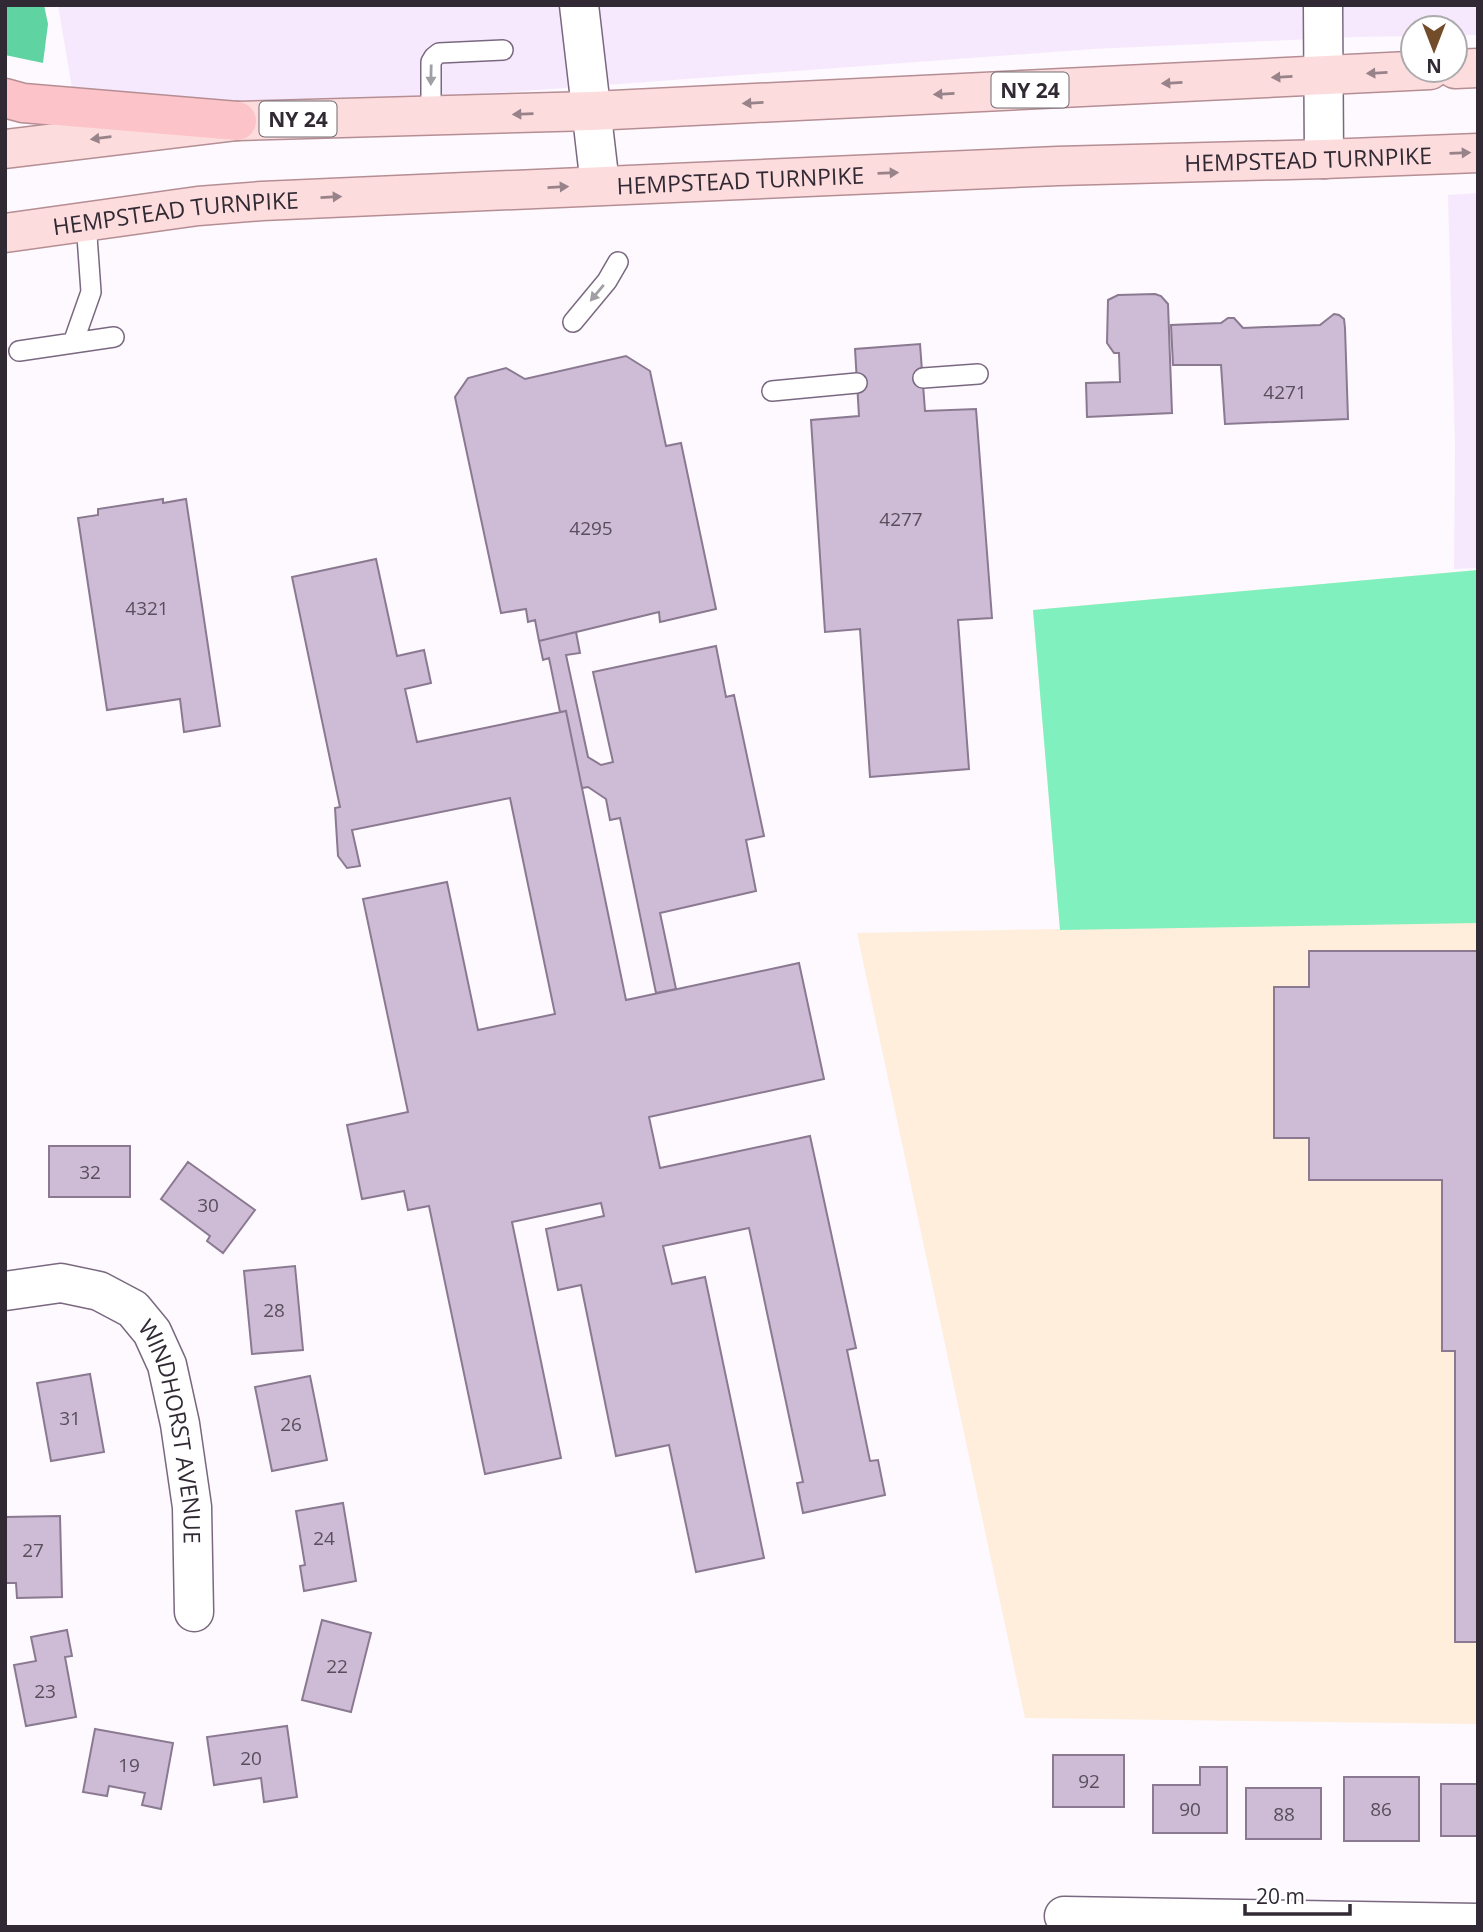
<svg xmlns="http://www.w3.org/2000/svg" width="1483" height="1932" viewBox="0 0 1483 1932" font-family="'Open Sans',sans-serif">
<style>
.built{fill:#f7e9fd}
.education{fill:#feeedb}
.green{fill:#81f0bf}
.forest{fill:#60d3a2}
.building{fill:#cebcd6;stroke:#8a7991;stroke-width:2}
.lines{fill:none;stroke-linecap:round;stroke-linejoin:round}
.lane-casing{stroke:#796880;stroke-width:22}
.street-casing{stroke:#796880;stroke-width:41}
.primary-casing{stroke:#b58e94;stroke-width:41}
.highway-casing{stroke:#b58e94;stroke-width:41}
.lane{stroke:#fff;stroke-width:19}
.street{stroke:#fff;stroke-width:38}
.primary{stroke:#fddcde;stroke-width:38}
.highway{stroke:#fcc4c8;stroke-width:38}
.oneway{fill:#978389}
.oneway2{fill:#a29fa4}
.labels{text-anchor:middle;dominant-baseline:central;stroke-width:5;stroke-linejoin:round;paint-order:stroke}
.number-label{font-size:19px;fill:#584e5c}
.shield{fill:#fff;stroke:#6f6a71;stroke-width:2}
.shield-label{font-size:21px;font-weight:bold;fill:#312a34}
.street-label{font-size:23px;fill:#312a34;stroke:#fff}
</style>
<rect width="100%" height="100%" fill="#fdf9fe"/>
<path class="built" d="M58 5H1478V35H1455V28H1413V36L1356 37 1094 49 78 124Z
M1478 193V568L1454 569 1455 445 1448 195Z"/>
<path class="education" d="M1478 570V1724L1025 1718 857 933 1060 929 1033 610Z"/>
<path class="green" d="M1478 570V923L1060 930 1033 610Z"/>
<path class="forest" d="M5 5H44L48 24 43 63 5 55Z"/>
<path class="building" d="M1155 294 1161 296 1168 304 1172 413 1087 417 1086 383 1120 382 1119 353H1114L1107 343 1108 300 1118 295Z
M1334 314 1339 315 1344 319 1345 328 1348 419 1225 424 1221 365H1173L1171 325 1221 323 1228 318H1234L1243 328 1320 325Z
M920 344 925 411 976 409 992 618 958 620 969 769 870 777 860 629 825 632 811 420 859 416 855 349Z
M626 356 650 371 666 446 681 443 716 609 660 622 659 612 539 641 535 620 528 622 526 609 501 613 455 397 468 378 506 368 525 379Z
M163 499V503L186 499 220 726 184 732 180 699 107 710 78 518 98 515V509Z
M376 559 397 656 424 650 431 683 405 689 417 742 566 711 626 1000 799 963 824 1079 649 1117 660 1168 810 1136 856 1348 847 1350 870 1461 878 1460 885 1495 803 1513 797 1483 803 1482 749 1228 663 1246 672 1284 705 1277 764 1558 696 1572 669 1445 616 1456 581 1285 558 1290 546 1229 604 1216 601 1203 512 1222 561 1458 485 1474 429 1206 408 1210 404 1191 362 1199 347 1125 408 1112 363 899 447 882 478 1030 555 1014 510 798 352 830 360 866 347 868 338 856 335 808 340 807 292 577Z
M576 632 580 653 566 655 588 757 601 765 613 762 593 672 716 646 726 697 734 695 764 836 746 840 756 891 660 913 676 989 656 993 620 818 610 820 606 799 588 787 582 788 566 711 560 712 549 658 543 660 539 641Z
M1309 951H1478V1642H1455V1351H1442V1180H1309V1138H1274V987H1309Z
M49 1146H130V1197H49Z
M188 1162 255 1210 223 1253 207 1241 210 1236 161 1199Z
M295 1266 303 1350 252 1354 244 1271Z
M90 1374 104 1452 51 1461 37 1383Z
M310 1376 327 1460 272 1471 255 1387Z
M343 1503 356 1581 304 1591 300 1566 305 1565 296 1511Z
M60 1516 62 1597 17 1598 16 1583H5V1517Z
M322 1620 371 1633 351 1712 302 1700Z
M67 1630 72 1656 65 1657 76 1717 26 1726 14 1665 36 1661 31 1637Z
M287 1726 297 1797 264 1802 261 1778 214 1785 207 1737Z
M95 1729 173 1743 161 1809 142 1805 145 1793 109 1786 107 1796 83 1792Z
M1053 1755H1124V1807H1053Z
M1200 1767H1227V1833H1153V1785H1200Z
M1344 1777H1419V1841H1344Z
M1441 1784H1478V1836H1441Z
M1246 1788H1321V1839H1246Z"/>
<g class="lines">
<defs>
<path id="lane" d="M431 116V62L434 57 439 53 503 50
M573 322 607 281 618 262
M73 343 91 292 86 222
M19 351 114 337
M923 378 978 374
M772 391 857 383"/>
<g id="street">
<path d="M579 5 600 185"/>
<path d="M1323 5 1324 159"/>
<path id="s1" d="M5 1291 61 1283 99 1291 133 1309 152 1332 167 1365 180 1424 192 1507 194 1612"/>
<path d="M1064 1916 1478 1923"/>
</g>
<g id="primary">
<path d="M1455 69 1478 68"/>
<path d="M5 149 237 121 592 111 1430 70"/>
<path id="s2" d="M5 233 198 206 262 201 1058 166 1324 159 1478 153"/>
</g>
<path id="highway" d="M5 98 23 103 237 121"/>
</defs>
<use href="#lane" class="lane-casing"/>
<use href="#street" class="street-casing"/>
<use href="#primary" class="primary-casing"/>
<use href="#highway" class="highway-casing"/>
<use href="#lane" class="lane"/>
<use href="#street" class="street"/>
<use href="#primary" class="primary"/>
<use href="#highway" class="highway"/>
</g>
<defs><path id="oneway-solid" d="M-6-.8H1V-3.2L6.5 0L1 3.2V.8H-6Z" transform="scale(1.75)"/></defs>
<g class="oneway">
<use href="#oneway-solid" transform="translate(1377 73) rotate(177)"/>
<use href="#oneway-solid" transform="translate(1282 77) rotate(177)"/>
<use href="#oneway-solid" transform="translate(1172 83) rotate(177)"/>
<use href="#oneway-solid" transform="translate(944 94) rotate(177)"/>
<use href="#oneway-solid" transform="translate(753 103) rotate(177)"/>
<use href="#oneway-solid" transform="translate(523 114) rotate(178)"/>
<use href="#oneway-solid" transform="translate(101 138) rotate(173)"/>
<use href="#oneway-solid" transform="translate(1460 153) rotate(-2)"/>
<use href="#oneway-solid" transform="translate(888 173) rotate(-2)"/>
<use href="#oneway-solid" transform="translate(558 187) rotate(-3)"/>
<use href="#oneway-solid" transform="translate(331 197) rotate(-3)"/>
</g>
<g class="oneway2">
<use href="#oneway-solid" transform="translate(431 75) rotate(91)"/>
<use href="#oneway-solid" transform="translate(597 293) rotate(130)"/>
</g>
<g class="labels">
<g class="number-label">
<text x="1285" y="392">4271</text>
<text x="901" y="519">4277</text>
<text x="591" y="528">4295</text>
<text x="147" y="608">4321</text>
<text x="90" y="1172">32</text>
<text x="208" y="1205">30</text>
<text x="274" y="1310">28</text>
<text x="70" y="1418">31</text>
<text x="291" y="1424">26</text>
<text x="324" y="1538">24</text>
<text x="33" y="1550">27</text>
<text x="337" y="1666">22</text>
<text x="45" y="1691">23</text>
<text x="251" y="1758">20</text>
<text x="129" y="1765">19</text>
<text x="1089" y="1781">92</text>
<text x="1190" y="1809">90</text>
<text x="1381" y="1809">86</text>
<text x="1284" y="1814">88</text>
</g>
<g class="shield">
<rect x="991.5" y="72.5" width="77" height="35" rx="5"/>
<rect x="259.5" y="101.5" width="77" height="35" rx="5"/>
</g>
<g class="shield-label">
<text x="1030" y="90">NY 24</text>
<text x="298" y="119">NY 24</text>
</g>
<g class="street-label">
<text stroke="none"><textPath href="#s2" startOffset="1306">HEMPSTEAD TURNPIKE</textPath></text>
<text stroke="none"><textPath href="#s2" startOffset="738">HEMPSTEAD TURNPIKE</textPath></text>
<text stroke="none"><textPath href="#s2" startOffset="172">HEMPSTEAD TURNPIKE</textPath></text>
<text stroke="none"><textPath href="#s1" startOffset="266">WINDHORST AVENUE</textPath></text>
</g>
</g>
<rect width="1483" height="1932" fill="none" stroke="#312a34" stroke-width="14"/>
<g transform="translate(1434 49) rotate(180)"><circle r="33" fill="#ffffff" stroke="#adaaae" stroke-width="2"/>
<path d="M0-5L12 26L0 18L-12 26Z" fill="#734c2a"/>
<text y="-10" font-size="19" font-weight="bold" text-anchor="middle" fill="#312a34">N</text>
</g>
<path d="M1245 1904v10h105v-10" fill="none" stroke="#312a34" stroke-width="3.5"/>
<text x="1256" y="1904" font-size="21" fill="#312a34" stroke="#ffffff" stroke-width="5" paint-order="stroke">20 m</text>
</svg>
